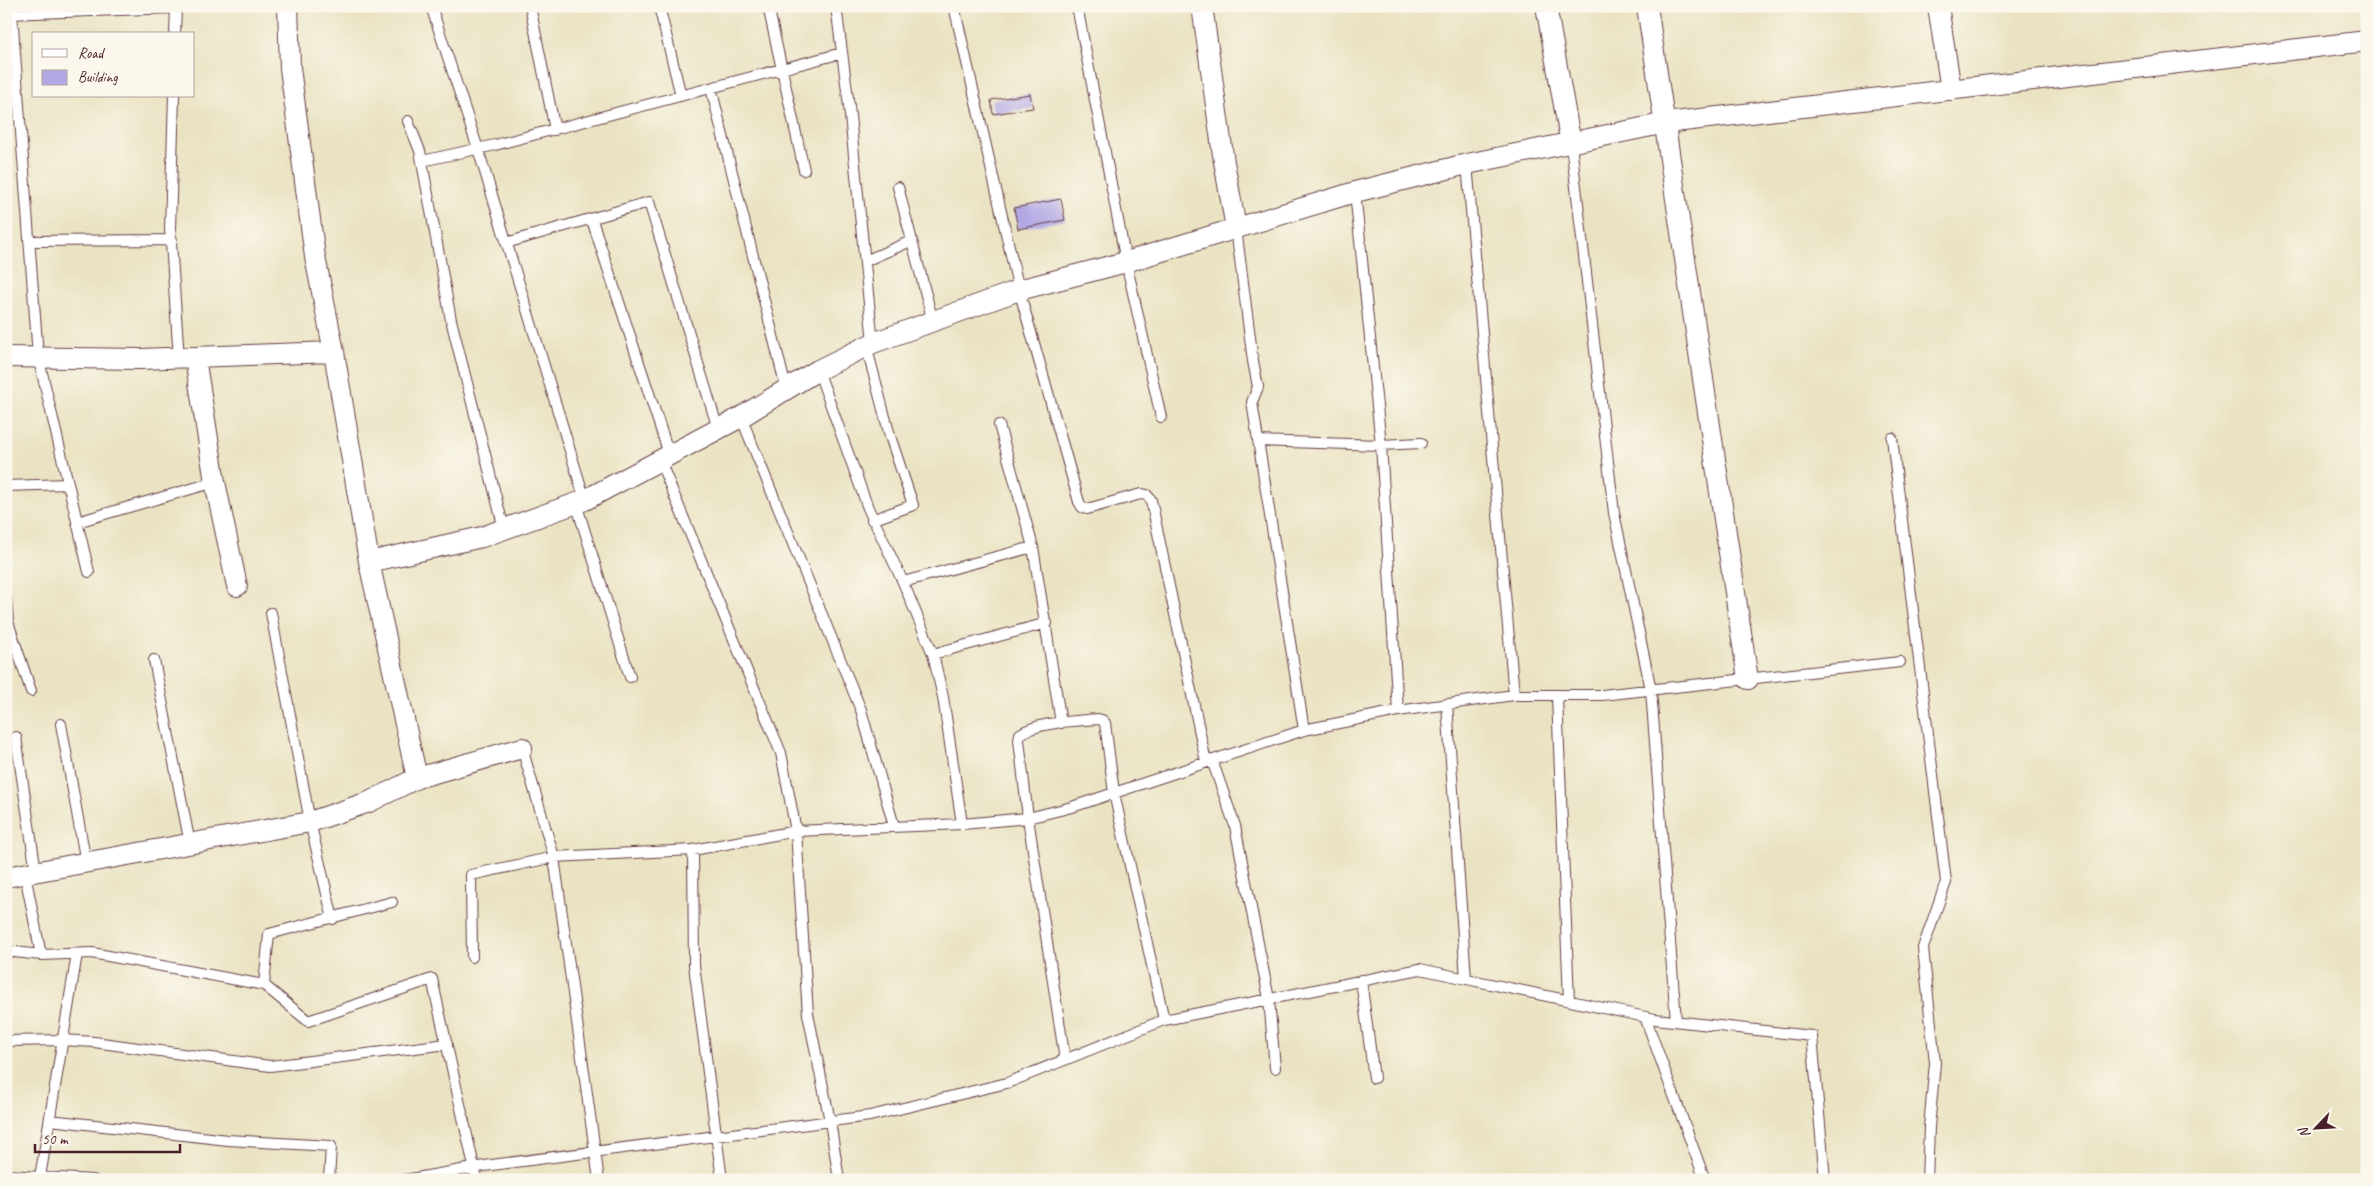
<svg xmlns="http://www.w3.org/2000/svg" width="2373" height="1186" viewBox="0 0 2373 1186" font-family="Caveat,sans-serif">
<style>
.building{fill:#b3a8e4}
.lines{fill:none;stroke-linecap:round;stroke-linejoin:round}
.service-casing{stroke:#623c42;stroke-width:12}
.minor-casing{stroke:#623c42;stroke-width:22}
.service{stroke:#fff;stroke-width:10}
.minor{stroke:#fff;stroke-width:20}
</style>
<rect width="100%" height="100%" fill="#fbf7ec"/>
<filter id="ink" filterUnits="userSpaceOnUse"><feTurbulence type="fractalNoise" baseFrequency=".02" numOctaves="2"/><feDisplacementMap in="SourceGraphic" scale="10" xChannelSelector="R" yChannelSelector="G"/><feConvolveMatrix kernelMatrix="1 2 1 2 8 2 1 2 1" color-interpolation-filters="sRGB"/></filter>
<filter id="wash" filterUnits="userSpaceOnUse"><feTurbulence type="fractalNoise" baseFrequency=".0096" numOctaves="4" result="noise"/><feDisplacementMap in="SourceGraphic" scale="20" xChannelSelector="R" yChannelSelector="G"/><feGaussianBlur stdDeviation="1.12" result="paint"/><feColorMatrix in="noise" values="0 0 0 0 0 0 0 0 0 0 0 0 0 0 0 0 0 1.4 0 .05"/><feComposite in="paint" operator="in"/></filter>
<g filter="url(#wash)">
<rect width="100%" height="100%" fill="#eae3c3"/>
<g id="blocks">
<path class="building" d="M1030 94 1033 108 993 114 991 100Z
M1061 199 1065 220 1018 229 1014 208Z"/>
</g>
</g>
<g filter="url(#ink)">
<use href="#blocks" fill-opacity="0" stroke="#623c42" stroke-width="1"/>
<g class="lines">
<defs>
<path id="service" d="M431 6 478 149 585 500
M530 6 555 130
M659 6 681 96
M768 6 804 170
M836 6 849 106 873 343
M954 6 1019 290 1079 502 1082 507 1087 509 1141 494 1147 495 1151 500 1206 762
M1077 6 1126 262 1161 417
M7 14 176 8
M12 14 38 356 89 572
M175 34 176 6
M711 88 786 388
M174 96 170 228 179 359
M408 121 420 151 451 320 504 529
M1571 144 1614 513 1651 690 1676 1021
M422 161 495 145 842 53
M1467 164 1514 695
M898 187 933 322
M1355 192 1381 445 1398 711
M592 220 669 454
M1236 228 1253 361 1258 387 1252 402 1304 730
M29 241 172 240
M506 243 649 202 718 429
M865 261 911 241
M866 345 890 436 913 505 872 520
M818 370 868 508 903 582 933 654 943 697 962 824
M741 417 861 710 894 826
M999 425 1033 547 1061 723
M1892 438 1946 882 1923 948 1935 1063 1929 1127 1927 1180
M1258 441 1381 445 1421 443
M660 461 781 753 796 831 808 1014 830 1121 839 1180
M6 486 68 484
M576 503 630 677
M77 522 215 482
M903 582 1033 547
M6 598 8 622 31 691
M271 613 310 822 333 919
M933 654 1047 623
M154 660 190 844
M1557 696 1569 1001
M1447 704 1466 979
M61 724 86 863
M16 737 36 872
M522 748 554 857 599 1180
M1212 760 1235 826 1269 999 1275 1068
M693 850 694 965 722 1180
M25 874 41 955
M392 902 269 934 264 985 308 1021 432 979 477 1180
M6 951 41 955 92 953 264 985
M472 957 471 875 554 857 693 850 796 831 962 824 1028 818 1072 807 1304 730 1398 711 1514 695H1602L1900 662
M1361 980 1374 1078
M1645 1017 1705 1180
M6 1041 63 1040 94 1042 270 1066 447 1044
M1065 1060 1028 818 1019 740 1020 734C1038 722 1076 721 1098 719L1102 720 1105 723 1114 793 1164 1020
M50 1120 228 1140 331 1146 329 1180
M6 1175 93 1180
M40 1177 77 954
M405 1180 484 1166 870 1116 1007 1083 1164 1020 1420 969 1655 1019 1812 1036 1825 1180"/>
<path id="minor" d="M288 6 290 68 315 257 334 352 369 562 417 778
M1202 6 1224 162 1236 228
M1546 6 1571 144
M1647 6 1748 679
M1938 6 1951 90
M6 357 140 359 334 352
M195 358 215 482 237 586
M369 562 482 537 585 500 741 417 818 370 873 343 1019 290 1126 262 1355 192 1467 164 1666 123 2367 41
M6 877 310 822 369 802 417 778 522 748"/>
</defs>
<use href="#service" class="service-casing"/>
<use href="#minor" class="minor-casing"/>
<use href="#service" class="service"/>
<use href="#minor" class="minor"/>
</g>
</g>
<rect width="2373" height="1186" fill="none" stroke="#fbf7ec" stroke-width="25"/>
<rect x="32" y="32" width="162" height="65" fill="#fbf7ec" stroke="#b4a19f"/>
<rect x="42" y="49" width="25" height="8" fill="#ffffff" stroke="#b4a19f"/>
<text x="78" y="58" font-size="15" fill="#4a1f2b">Road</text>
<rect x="42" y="70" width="25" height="15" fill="#b3a8e4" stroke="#b4a19f"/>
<text x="78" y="82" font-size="15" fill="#4a1f2b">Building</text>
<g transform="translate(2316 1128) rotate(245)" stroke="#fbf7ec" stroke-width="4" paint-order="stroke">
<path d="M0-4L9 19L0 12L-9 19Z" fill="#4a1f2b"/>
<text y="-8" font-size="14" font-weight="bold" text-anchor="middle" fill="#4a1f2b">N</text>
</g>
<path d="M35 1144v8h145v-8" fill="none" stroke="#4a1f2b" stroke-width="2.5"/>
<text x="42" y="1144" font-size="15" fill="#4a1f2b" stroke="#fbf7ec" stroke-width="4" paint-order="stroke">50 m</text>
</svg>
